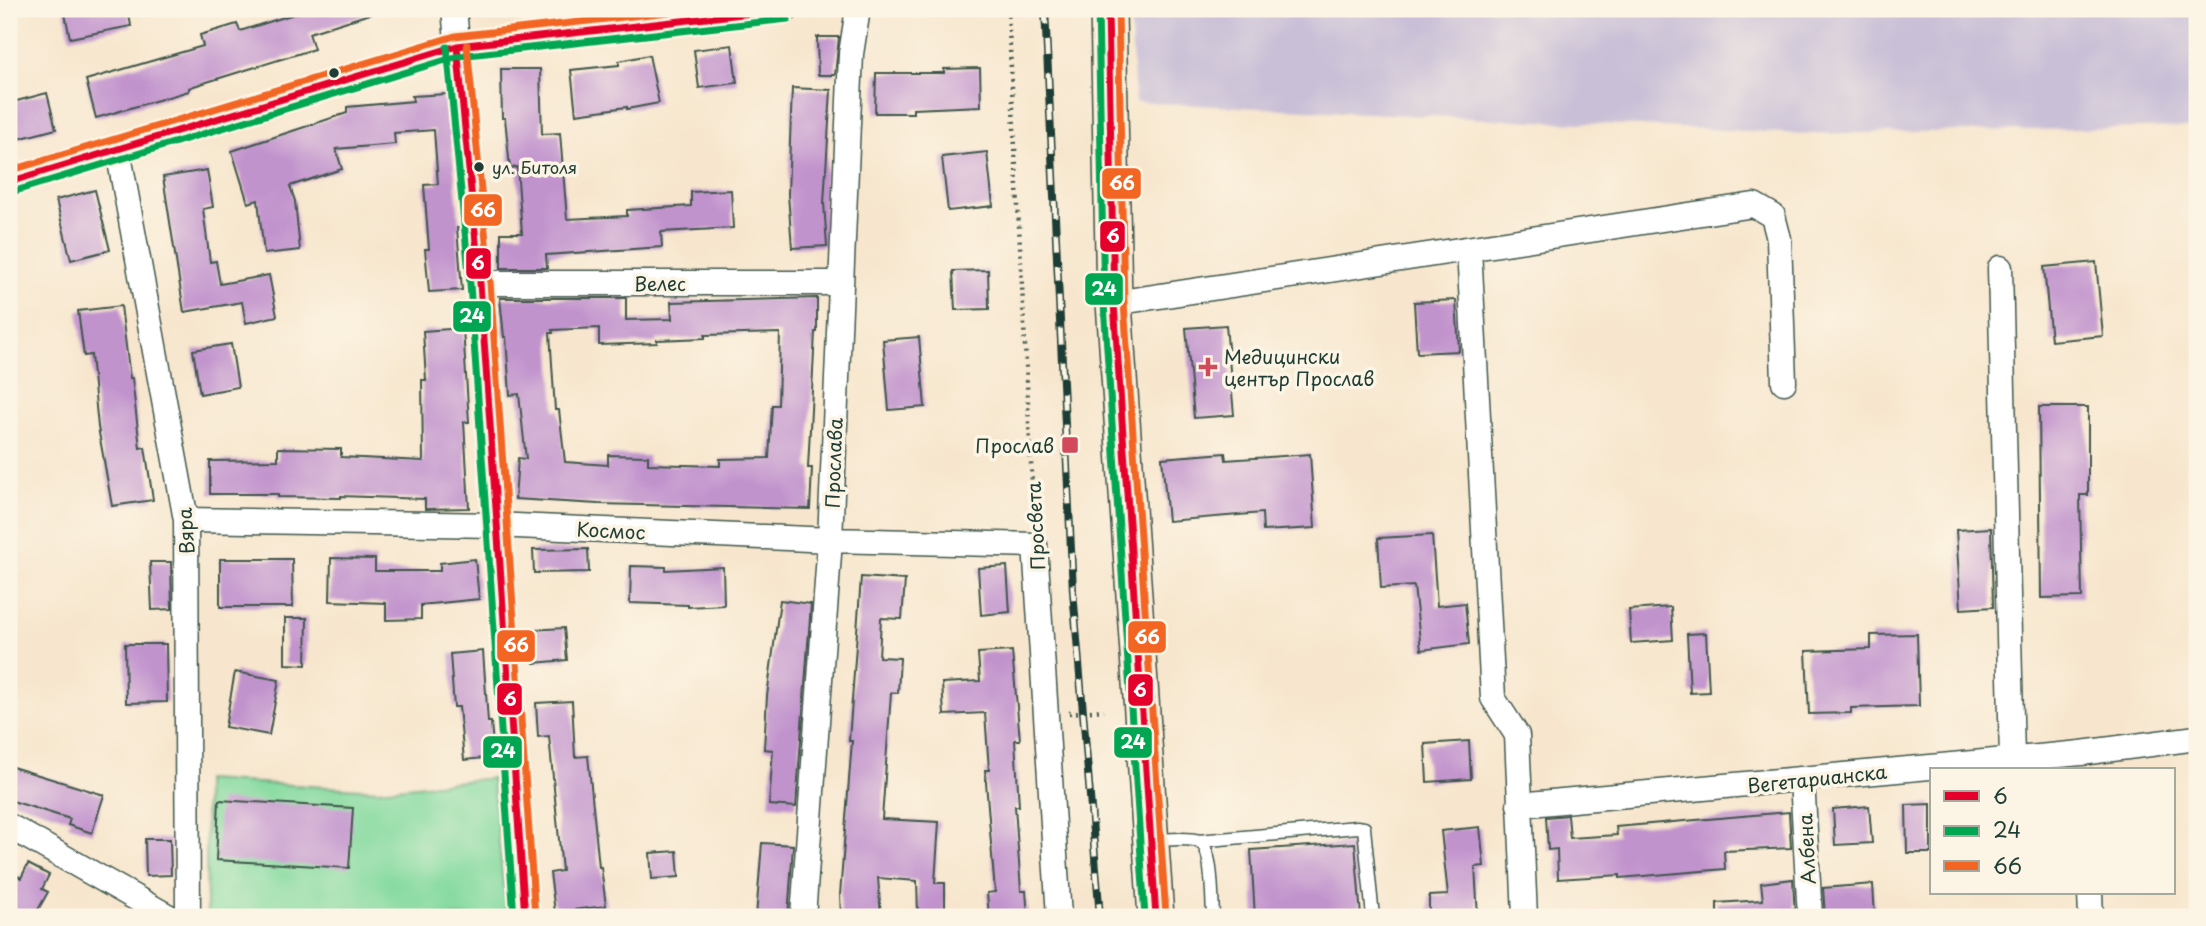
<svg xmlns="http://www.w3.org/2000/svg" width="2206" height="926" viewBox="0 0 2206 926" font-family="'Playpen Sans',sans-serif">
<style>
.industrial{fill:#c9bfd7}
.green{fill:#81d99e;stroke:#508b69;stroke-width:2}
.building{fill:#c193cd;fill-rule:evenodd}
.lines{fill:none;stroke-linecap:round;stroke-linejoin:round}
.lane-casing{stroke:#3f564b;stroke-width:15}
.street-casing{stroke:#3f564b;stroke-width:27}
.secondary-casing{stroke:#3f564b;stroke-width:38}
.path{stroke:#3f564b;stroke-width:4.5;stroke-dasharray:2 5;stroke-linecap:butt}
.lane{stroke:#fff;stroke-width:12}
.street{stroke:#fff;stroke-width:24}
.secondary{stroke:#fce5cf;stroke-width:35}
.rail-casing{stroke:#1f3d34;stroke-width:8}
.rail{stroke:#fcf5e5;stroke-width:5;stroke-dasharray:16;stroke-linecap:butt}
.bus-1-casing{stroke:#fcf5e5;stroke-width:12}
.bus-2-casing{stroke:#fcf5e5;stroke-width:12}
.bus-3-casing{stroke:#fcf5e5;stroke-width:12}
.bus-1{stroke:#e4002b;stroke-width:7}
.bus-2{stroke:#00a651;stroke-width:7}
.bus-3{stroke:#f26522;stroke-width:7}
.bus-dot{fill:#1f3d34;stroke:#fcf5e5;stroke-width:2.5}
.poi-dot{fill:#d1495b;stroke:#fcf5e5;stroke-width:2.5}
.labels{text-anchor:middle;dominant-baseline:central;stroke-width:7;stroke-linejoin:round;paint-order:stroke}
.bus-label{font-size:17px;fill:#1f3d34;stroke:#fcf5e5;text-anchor:start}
.street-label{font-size:19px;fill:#1f3d34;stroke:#fcf5e5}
.poi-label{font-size:19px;fill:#1f3d34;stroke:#fcf5e5;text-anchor:start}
.line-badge{stroke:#fcf5e5;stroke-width:2.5}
.badge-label{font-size:19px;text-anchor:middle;font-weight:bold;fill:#fff}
</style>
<rect width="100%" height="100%" fill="#fcf5e5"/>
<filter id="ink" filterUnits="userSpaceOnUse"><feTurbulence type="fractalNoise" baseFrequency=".0143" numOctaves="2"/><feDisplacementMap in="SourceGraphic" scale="14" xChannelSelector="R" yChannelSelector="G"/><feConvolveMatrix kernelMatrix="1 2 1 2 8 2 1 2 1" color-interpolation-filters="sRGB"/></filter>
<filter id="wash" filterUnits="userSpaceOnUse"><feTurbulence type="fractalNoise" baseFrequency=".00686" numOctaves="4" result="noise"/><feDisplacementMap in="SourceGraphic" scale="28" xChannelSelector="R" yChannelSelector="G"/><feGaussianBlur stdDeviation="1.57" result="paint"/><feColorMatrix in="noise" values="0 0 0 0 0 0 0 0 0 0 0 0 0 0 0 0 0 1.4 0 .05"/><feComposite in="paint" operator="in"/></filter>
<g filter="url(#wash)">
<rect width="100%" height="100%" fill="#f7e6cd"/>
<path class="industrial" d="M1130 9H2197V127L1808 134 1135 102Z"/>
<path class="green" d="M492 778 507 917H217L207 913 205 780 378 790Z"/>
<g id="blocks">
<path class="building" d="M64 9H128L131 26 70 38Z
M310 9H372L373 13 309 33 314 49 194 86 189 88V91L96 118 86 80 203 46 200 35 237 24 240 31Z
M817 37H839L835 75H818Z
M732 45 737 83 699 88 694 50Z
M649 55 659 103 627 109V107L576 114 571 70 619 65V61Z
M980 68 981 106 913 109V113H875L876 73H944V69Z
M501 69H540L542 134 560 133 567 219 627 216V210L691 206V192L731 190 733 228 661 232 662 247 546 255 547 268H501V233H522L517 167 510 168 505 118H502Z
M792 88 831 90 824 203 827 246 792 248 788 194Z
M47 93 56 129 18 139 9 103Z
M447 94 460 228H457L462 290 429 292 425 249H429L424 185 438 184 434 130 394 133 395 144 336 149 342 169 290 186 295 201 300 250 264 254 258 200 248 203 232 151 347 113V107L413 101 412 96Z
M987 152 993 206 948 211 942 157Z
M207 170 213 207 203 209 210 262 216 261 220 284 269 275 277 316 246 323 242 302 184 312 163 177Z
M95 190 110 250 71 260 56 200Z
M2096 262 2103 336 2051 341 2044 267Z
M988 270 989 309 955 310 953 271Z
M500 298H626V320L672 319 671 302 817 298V332H815L808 468H812L810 509 598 504 515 499 518 458 526 459 519 394 510 395 506 337H504ZM599 328V345L657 343V340L705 338V335L780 333 778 405H772L769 458 720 459V466L648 464V456L608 455V465L565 462 559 410H555L550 333H553L552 330Z
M1456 300 1459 351 1417 353 1414 302Z
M121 306 130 378H132L140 448 145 447 153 500 112 506 98 427 91 355 84 356 78 311Z
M1226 325 1234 415 1194 418 1186 328Z
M463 328 469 422H464L469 508 425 509V499L341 496V498L278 497V494H210V461L278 460V448L341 449V457L423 461 422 380H426L423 331Z
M919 337 925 407 889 410 883 340Z
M231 344 238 387 200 394 193 350Z
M2039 407H2088V495H2080L2082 597 2041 598Z
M1225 453 1226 460 1310 454 1315 528 1263 531 1262 513 1168 521 1162 458Z
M1991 528 1993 607 1961 609 1956 530Z
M1432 535 1437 606 1465 603 1469 644 1421 650 1414 586 1381 588 1378 538Z
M588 549 589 572 534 573 533 550Z
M331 558 375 559V571H440V563L475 559 479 599 421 605V619L386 620V603L330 601Z
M220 559H292L293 607H220Z
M150 562H171L172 609 152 610Z
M631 566 666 567V570L723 567 724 605 688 607V605L630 603Z
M1007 566 1010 612 981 615 978 568Z
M861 577 905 580 902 619 881 618 879 657 900 658 898 693H891L882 819 939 822 935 883H945V915H918L917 881 878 878 881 917H841L840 895 852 741H849Z
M780 600 811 604 796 807 769 805 773 750 764 749 767 696Z
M1671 607 1673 640 1631 643 1629 610Z
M285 618H307L306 665 285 664Z
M564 628 567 660 534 663 531 630Z
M1706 633 1709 692 1690 693 1687 634Z
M1917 634 1919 706 1851 708V713L1809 714 1806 651 1871 649V635Z
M125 644H166L167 702 126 703Z
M483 651 488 722H491L494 757 464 760 459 707H454L450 654Z
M1012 651 1020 740H1015L1019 806H1015L1021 891H1026L1028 917H989L987 893 995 892 985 770H989L985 713 944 715 942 683 980 681 978 653Z
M235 672 279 680 269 735 225 727Z
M572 701 575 757 588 756 599 867H601L606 906 555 912 550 873 562 871 549 736 538 737 536 703Z
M1469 741 1471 779 1427 782 1425 744Z
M9 766 104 795 92 833 68 825 70 819 9 800Z
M219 800 353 808 349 868 216 860Z
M1931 804V853H1907L1906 805Z
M1869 806 1872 843 1835 845 1833 809Z
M1789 812 1791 848 1724 851 1725 869 1620 878V875L1558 879 1557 849 1548 850 1546 817 1568 815 1570 838 1617 835 1616 827Z
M1480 827 1484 866 1475 867 1478 917H1429V896L1448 895 1441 831Z
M145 839H170L171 875 146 876Z
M762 843 793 845 788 917H756Z
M1355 843 1361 917H1255L1251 850Z
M677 851 679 877 652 879 650 853Z
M28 864 49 875 42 889 48 892 34 917H9V888L16 875 21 878Z
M1793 879 1795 917H1717V903L1763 900 1761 883Z
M1873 884 1875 917H1825L1823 888Z"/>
</g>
</g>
<g filter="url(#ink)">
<use href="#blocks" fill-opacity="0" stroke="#3f564b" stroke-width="2"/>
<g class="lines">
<defs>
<path id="lane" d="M1154 840C1166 840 1187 837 1199 841 1213 847 1212 902 1213 917
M1198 841 1357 827 1364 828 1373 917"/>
<path id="street" d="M454 9 480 283 525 917
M118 150 186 520 188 917
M9 182 457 46 787 9
M1469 249 1493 698 1517 735 1525 917
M2000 268 2012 758
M480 283H840
M1114 303 1754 205 1773 216 1779 239 1784 382
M186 520 496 525 830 540 1035 545 1059 917
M1802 780 1810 917
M1519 805 2081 753 2197 738
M9 826 169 917
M2090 893 2091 917
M803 917 830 540 851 54 858 9"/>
<path id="secondary" d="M1108 9 1114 303 1156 917"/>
</defs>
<use href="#lane" class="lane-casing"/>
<use href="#street" class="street-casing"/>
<use href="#secondary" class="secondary-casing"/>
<path class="path" d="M1008 9 1034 522
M1069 713 1104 710"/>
<use href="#lane" class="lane"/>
<use href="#street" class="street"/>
<use href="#secondary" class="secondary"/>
<defs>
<path id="rail" d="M1045 9 1073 591 1100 917"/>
</defs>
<use href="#rail" class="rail-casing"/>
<use href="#rail" class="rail"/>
<defs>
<path id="bus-1" d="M1108 9 1114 303 1156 917
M457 46 480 283 525 917
M9 182 457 46 787 9"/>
<path id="bus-2" d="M1098 9 1104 304 1145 917
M447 47 470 284 514 917
M12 192 459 56 788 19"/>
<path id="bus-3" d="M1118 9 1124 303 1166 916
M467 45 490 282 535 916
M9 171 455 36 695 9"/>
</defs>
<use href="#bus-1" class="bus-1-casing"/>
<use href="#bus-2" class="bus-2-casing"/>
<use href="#bus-3" class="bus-3-casing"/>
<use href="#bus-1" class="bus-1"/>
<use href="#bus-2" class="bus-2"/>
<use href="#bus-3" class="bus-3"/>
</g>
</g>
<g class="bus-dot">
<circle cx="334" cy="73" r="6"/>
<circle cx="479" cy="167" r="6"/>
</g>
<g class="poi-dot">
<path d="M1204.5 356.5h7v7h7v7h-7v7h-7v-7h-7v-7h7z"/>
<rect x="1061" y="436" width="18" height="18" rx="3.5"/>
</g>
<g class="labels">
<g class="bus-label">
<text x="492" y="167">ул. Битоля</text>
</g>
<g class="street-label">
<text x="660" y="283">Велес</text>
<text transform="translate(833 463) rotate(-88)">Прослава</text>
<text transform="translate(1035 526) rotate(-93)">Просвета</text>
<text transform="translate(611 530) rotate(3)">Космос</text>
<text transform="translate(185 531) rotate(-94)">Вяра</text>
<text transform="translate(1817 778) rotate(-6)">Вегетарианска</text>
<text transform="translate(1806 849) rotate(-93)">Албена</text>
</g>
<g class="poi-label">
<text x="1224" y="356">Медицински<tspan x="1224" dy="22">център Прослав</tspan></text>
<text x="1054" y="445" text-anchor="end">Прослав</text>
</g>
</g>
<g class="line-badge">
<rect x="1101" y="167" width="41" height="33" rx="7" fill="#f26522"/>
<rect x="463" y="193" width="40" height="34" rx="7" fill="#f26522"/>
<rect x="1099" y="220" width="27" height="33" rx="7" fill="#e4002b"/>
<rect x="465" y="247" width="27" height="33" rx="7" fill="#e4002b"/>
<rect x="1084" y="272" width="40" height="34" rx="7" fill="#00a651"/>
<rect x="452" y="300" width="40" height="33" rx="7" fill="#00a651"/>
<rect x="1127" y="620" width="40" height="34" rx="7" fill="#f26522"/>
<rect x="496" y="629" width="40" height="34" rx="7" fill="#f26522"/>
<rect x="1127" y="673" width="27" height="34" rx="7" fill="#e4002b"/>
<rect x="496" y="682" width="27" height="34" rx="7" fill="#e4002b"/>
<rect x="1113" y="726" width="40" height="33" rx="7" fill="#00a651"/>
<rect x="482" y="735" width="41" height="34" rx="7" fill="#00a651"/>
</g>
<g class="badge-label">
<text x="1122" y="190">66</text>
<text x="483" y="217">66</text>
<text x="1113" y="243">6</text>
<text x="478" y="270">6</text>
<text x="1104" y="296">24</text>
<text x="472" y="323">24</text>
<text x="1147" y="644">66</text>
<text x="516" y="652">66</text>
<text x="1140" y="697">6</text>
<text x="510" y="706">6</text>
<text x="1133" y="749">24</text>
<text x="503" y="758">24</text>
</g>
<rect width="2206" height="926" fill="none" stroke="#fcf5e5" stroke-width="35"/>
<rect x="1930" y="768" width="245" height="126" fill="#fcf5e5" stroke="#a4ab9e" stroke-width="2"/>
<rect x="1944" y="791" width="35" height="10" fill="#e4002b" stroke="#a4ab9e" stroke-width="2"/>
<text x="1993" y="804" font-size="21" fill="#1f3d34">6</text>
<rect x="1944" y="826" width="35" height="10" fill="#00a651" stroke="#a4ab9e" stroke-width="2"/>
<text x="1993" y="838" font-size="21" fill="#1f3d34">24</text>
<rect x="1944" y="861" width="35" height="10" fill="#f26522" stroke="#a4ab9e" stroke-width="2"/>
<text x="1993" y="874" font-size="21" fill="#1f3d34">66</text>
</svg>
